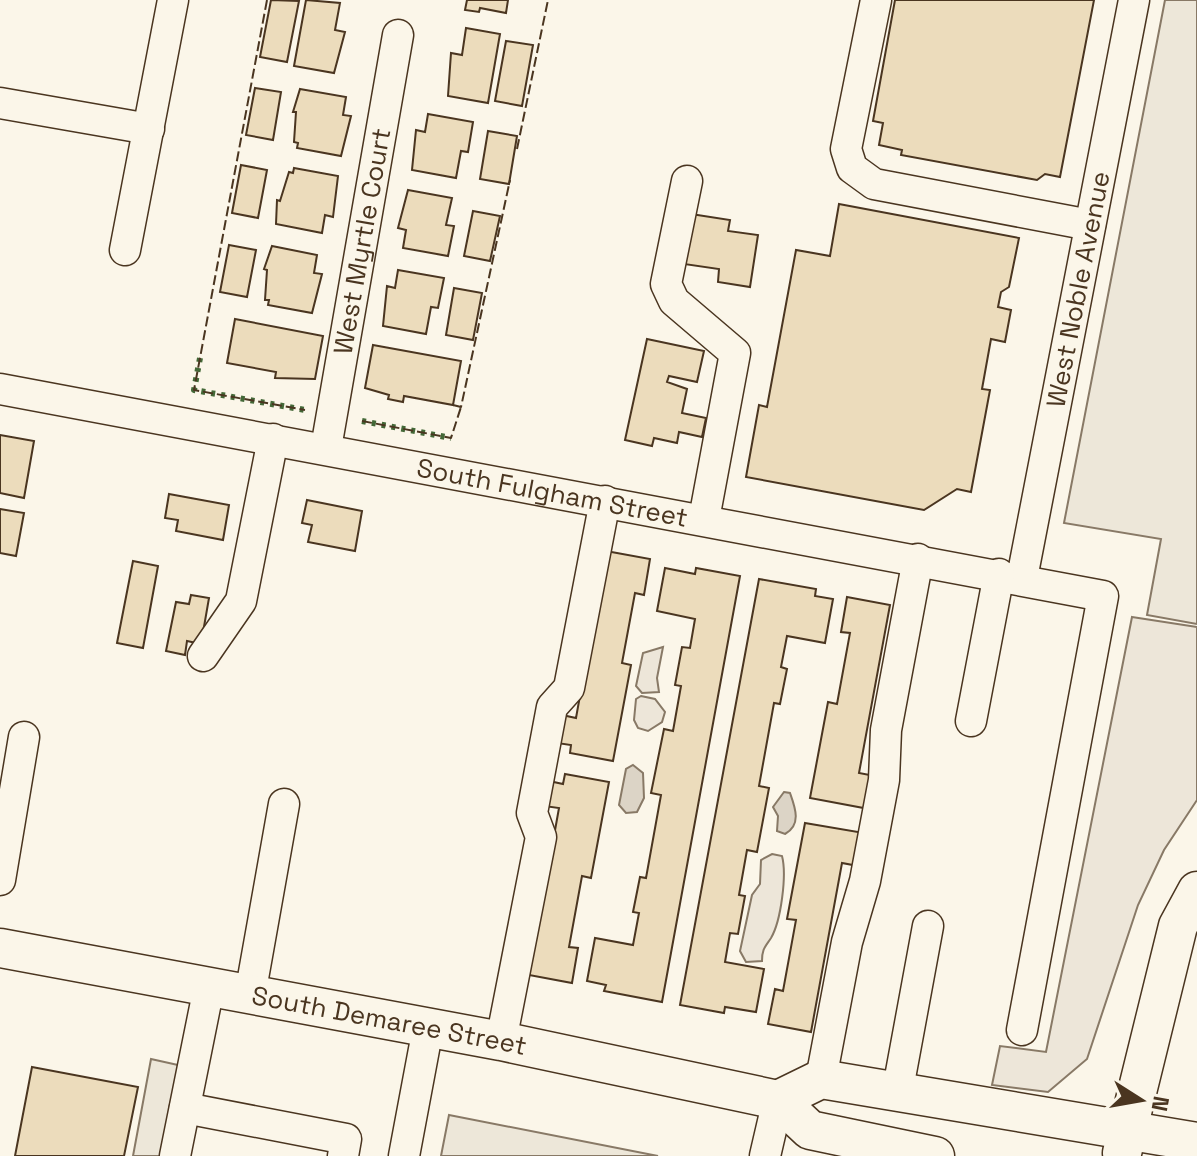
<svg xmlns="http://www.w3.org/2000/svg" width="1197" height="1156" viewBox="0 0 1197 1156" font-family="'Space Grotesk',sans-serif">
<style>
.green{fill:#ede6d9;stroke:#887966;stroke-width:2}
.parking{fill:#ede7d9;stroke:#887966;stroke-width:2}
.water{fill:#dcd4c6;stroke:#887966;stroke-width:2}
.building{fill:#ecdcbc;stroke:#4a3520;stroke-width:2}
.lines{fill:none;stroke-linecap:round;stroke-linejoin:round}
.minor-casing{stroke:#4a3520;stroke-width:33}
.major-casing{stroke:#4a3520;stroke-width:41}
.minor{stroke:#fbf6e9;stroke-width:30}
.major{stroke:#fbf6e9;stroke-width:38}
.hedge{stroke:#436837;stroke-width:6;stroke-dasharray:4 6;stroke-linecap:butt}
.fence{stroke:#4a3520;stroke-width:2;stroke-dasharray:10 4;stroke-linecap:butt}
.labels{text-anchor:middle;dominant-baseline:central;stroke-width:6;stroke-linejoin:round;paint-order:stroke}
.street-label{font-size:26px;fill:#4a3520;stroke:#fbf6e9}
</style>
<rect width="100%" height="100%" fill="#fbf6e9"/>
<path class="green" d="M1132 617 1197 627V800L1164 850 1138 905 1087 1059 1048 1092 992 1085 1000 1046 1046 1052Z
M663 647 657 678 659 692 642 693 636 686 643 653Z
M641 696 655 699 665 712 662 722 648 731 638 728 634 720 636 699Z
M772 854 782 856C787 875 781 921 771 938 765 947 762 949 762 961L746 962 740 951 752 895 760 884 761 860Z"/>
<path class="parking" d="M1165 0H1197V624L1147 615 1161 539 1064 523Z
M151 1059 187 1067 169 1156H133Z
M449 1115 658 1156H441Z"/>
<path class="water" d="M633 765 643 773 644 798 637 812 626 813 619 805 626 769Z
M784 792 790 793C795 807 802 825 785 834L777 831 778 816 773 807Z"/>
<path class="building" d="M271 0 299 1 287 62 260 57Z
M306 0 340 3 335 30 345 32 334 73 294 66Z
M467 0H508L506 13 480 8 479 12 465 10Z
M895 0H1094L1060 177 1045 174 1037 180 901 155 902 150 879 145 883 123 873 121Z
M466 28 500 34 488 103 448 96 451 53 462 55Z
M506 41 533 45 522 106 495 101Z
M255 88 281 92 273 140 246 135Z
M300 89 346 97 343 115 351 116 341 156 297 148 298 143 294 142 296 112H293Z
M428 114 473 122 468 152 461 151 456 178 412 170 416 130 425 132Z
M488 131 517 136 509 184 480 179Z
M241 165 267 170 258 218 232 213Z
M294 168 338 176 333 217 325 215 322 233 276 224 277 200 280 201 289 172 293 173Z
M408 190 452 198 446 225 454 226 448 256 403 248 406 230 398 228Z
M839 204 1019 238 1009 287 1001 292 998 307 1011 310 1005 342 991 339 982 389 990 390 971 492 957 489 924 510 746 477 759 405 767 407 796 250 830 256Z
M473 211 500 216 490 261 464 256Z
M691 214 730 220 728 231 758 235 750 287 718 282 719 269 684 264Z
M229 245 256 250 247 297 220 292Z
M272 246 317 255 314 273 322 274 312 313 268 305 269 300H265L267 270 264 269Z
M398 270 444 278 438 308 431 307 426 334 383 326 387 286 395 288Z
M454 288 482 293 473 340 446 335Z
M235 319 323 336 315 379 275 378 276 372 227 363Z
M647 339 704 351 697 382 669 376 667 382 687 389 682 413 706 418 702 437 679 432 677 443 654 438 652 446 625 440Z
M373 345 461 361 453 405 404 396 403 402 388 399 389 395 365 388Z
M0 435 34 441 24 498 0 493Z
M169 494 229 505 223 540 176 531 178 520 165 518Z
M307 500 362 511 355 551 308 542 312 525 302 523Z
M0 509 24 513 16 556 0 553Z
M606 551 650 559 644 595 635 593 622 663 631 665 613 761 570 753 571 745 557 743 562 715 576 718Z
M133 561 158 566 143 648 117 643Z
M665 568 695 574 696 568 740 576 662 1002 604 991 606 985 587 981 595 938 633 945 639 913 633 912 640 877 646 878 661 795 651 793 664 729 673 731 681 686 675 685 682 647 690 648 695 619 657 611Z
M759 579 816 589 815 596 833 599 825 643 787 636 781 667 787 669 780 704 774 703 759 786 769 788 757 852 747 850 739 895 745 896 738 934 730 933 725 962 764 969 756 1012 725 1007 724 1013 680 1005Z
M191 595 209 598 201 644 187 641 185 655 166 651 176 602 189 604Z
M847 597 890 605 859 773 875 776 869 809 810 798 828 702 837 704 850 633 841 632Z
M565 774 609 782 591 878 582 876 569 947 578 948 572 983 529 975 559 808 544 806 549 781 563 784Z
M805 823 864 833 858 866 842 863 811 1032 768 1024 775 989 783 991 796 920 787 919Z
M32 1067 138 1087 124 1156H15Z"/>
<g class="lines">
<defs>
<g id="minor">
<path d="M876 0 846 149 852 168 874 184 1090 225"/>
<path d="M0 103 149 129"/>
<path d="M687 181 666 284 674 301 735 353 704 519"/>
<path d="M125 250 173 0"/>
<path id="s1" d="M0 389 1103 596 1022 1030"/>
<path id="s2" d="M326 448 398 35"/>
<path id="s3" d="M1022 578 1134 0"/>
<path d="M203 656 241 601 273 439"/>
<path d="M971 721 999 574"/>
<path d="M0 880 24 737"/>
<path d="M250 995 284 804"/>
<path d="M501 1041 541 837 532 813 552 707 569 688 605 501"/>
<path d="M821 1079 847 942 865 881 884 780 886 730 918 559"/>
<path d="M897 1094 928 926"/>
<path d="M185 1108 346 1139 343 1156"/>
<path d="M175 1156 209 987"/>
<path d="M404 1156 428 1028"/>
<path d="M765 1156 778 1100"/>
</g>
<g id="major">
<path id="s4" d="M0 948 501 1041 778 1100 810 1130 935 1156"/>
<path d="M778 1100 821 1079 1197 1142"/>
<path d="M1122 1153 1178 926 1197 891"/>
</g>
</defs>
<use href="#minor" class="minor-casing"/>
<use href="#major" class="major-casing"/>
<use href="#minor" class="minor"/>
<use href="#major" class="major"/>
<path class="hedge" d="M200 358 194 390 305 410
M362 421 451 438"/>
<path class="fence" d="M267 0 194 390 305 410
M517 149 548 0
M453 405 461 407 510 180
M362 421 451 438 461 407"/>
</g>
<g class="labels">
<g class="street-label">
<text stroke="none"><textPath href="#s2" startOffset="210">West Myrtle Court</textPath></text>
<text stroke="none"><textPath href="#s3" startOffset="294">West Noble Avenue</textPath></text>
<text stroke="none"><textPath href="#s1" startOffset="562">South Fulgham Street</textPath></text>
<text stroke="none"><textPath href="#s4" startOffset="396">South Demaree Street</textPath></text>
</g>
</g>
<g transform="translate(1141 1100) rotate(101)" stroke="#fbf6e9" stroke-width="6" paint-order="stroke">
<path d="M0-6L14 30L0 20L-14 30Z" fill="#4a3520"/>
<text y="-12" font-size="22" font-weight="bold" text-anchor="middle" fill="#4a3520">N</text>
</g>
</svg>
